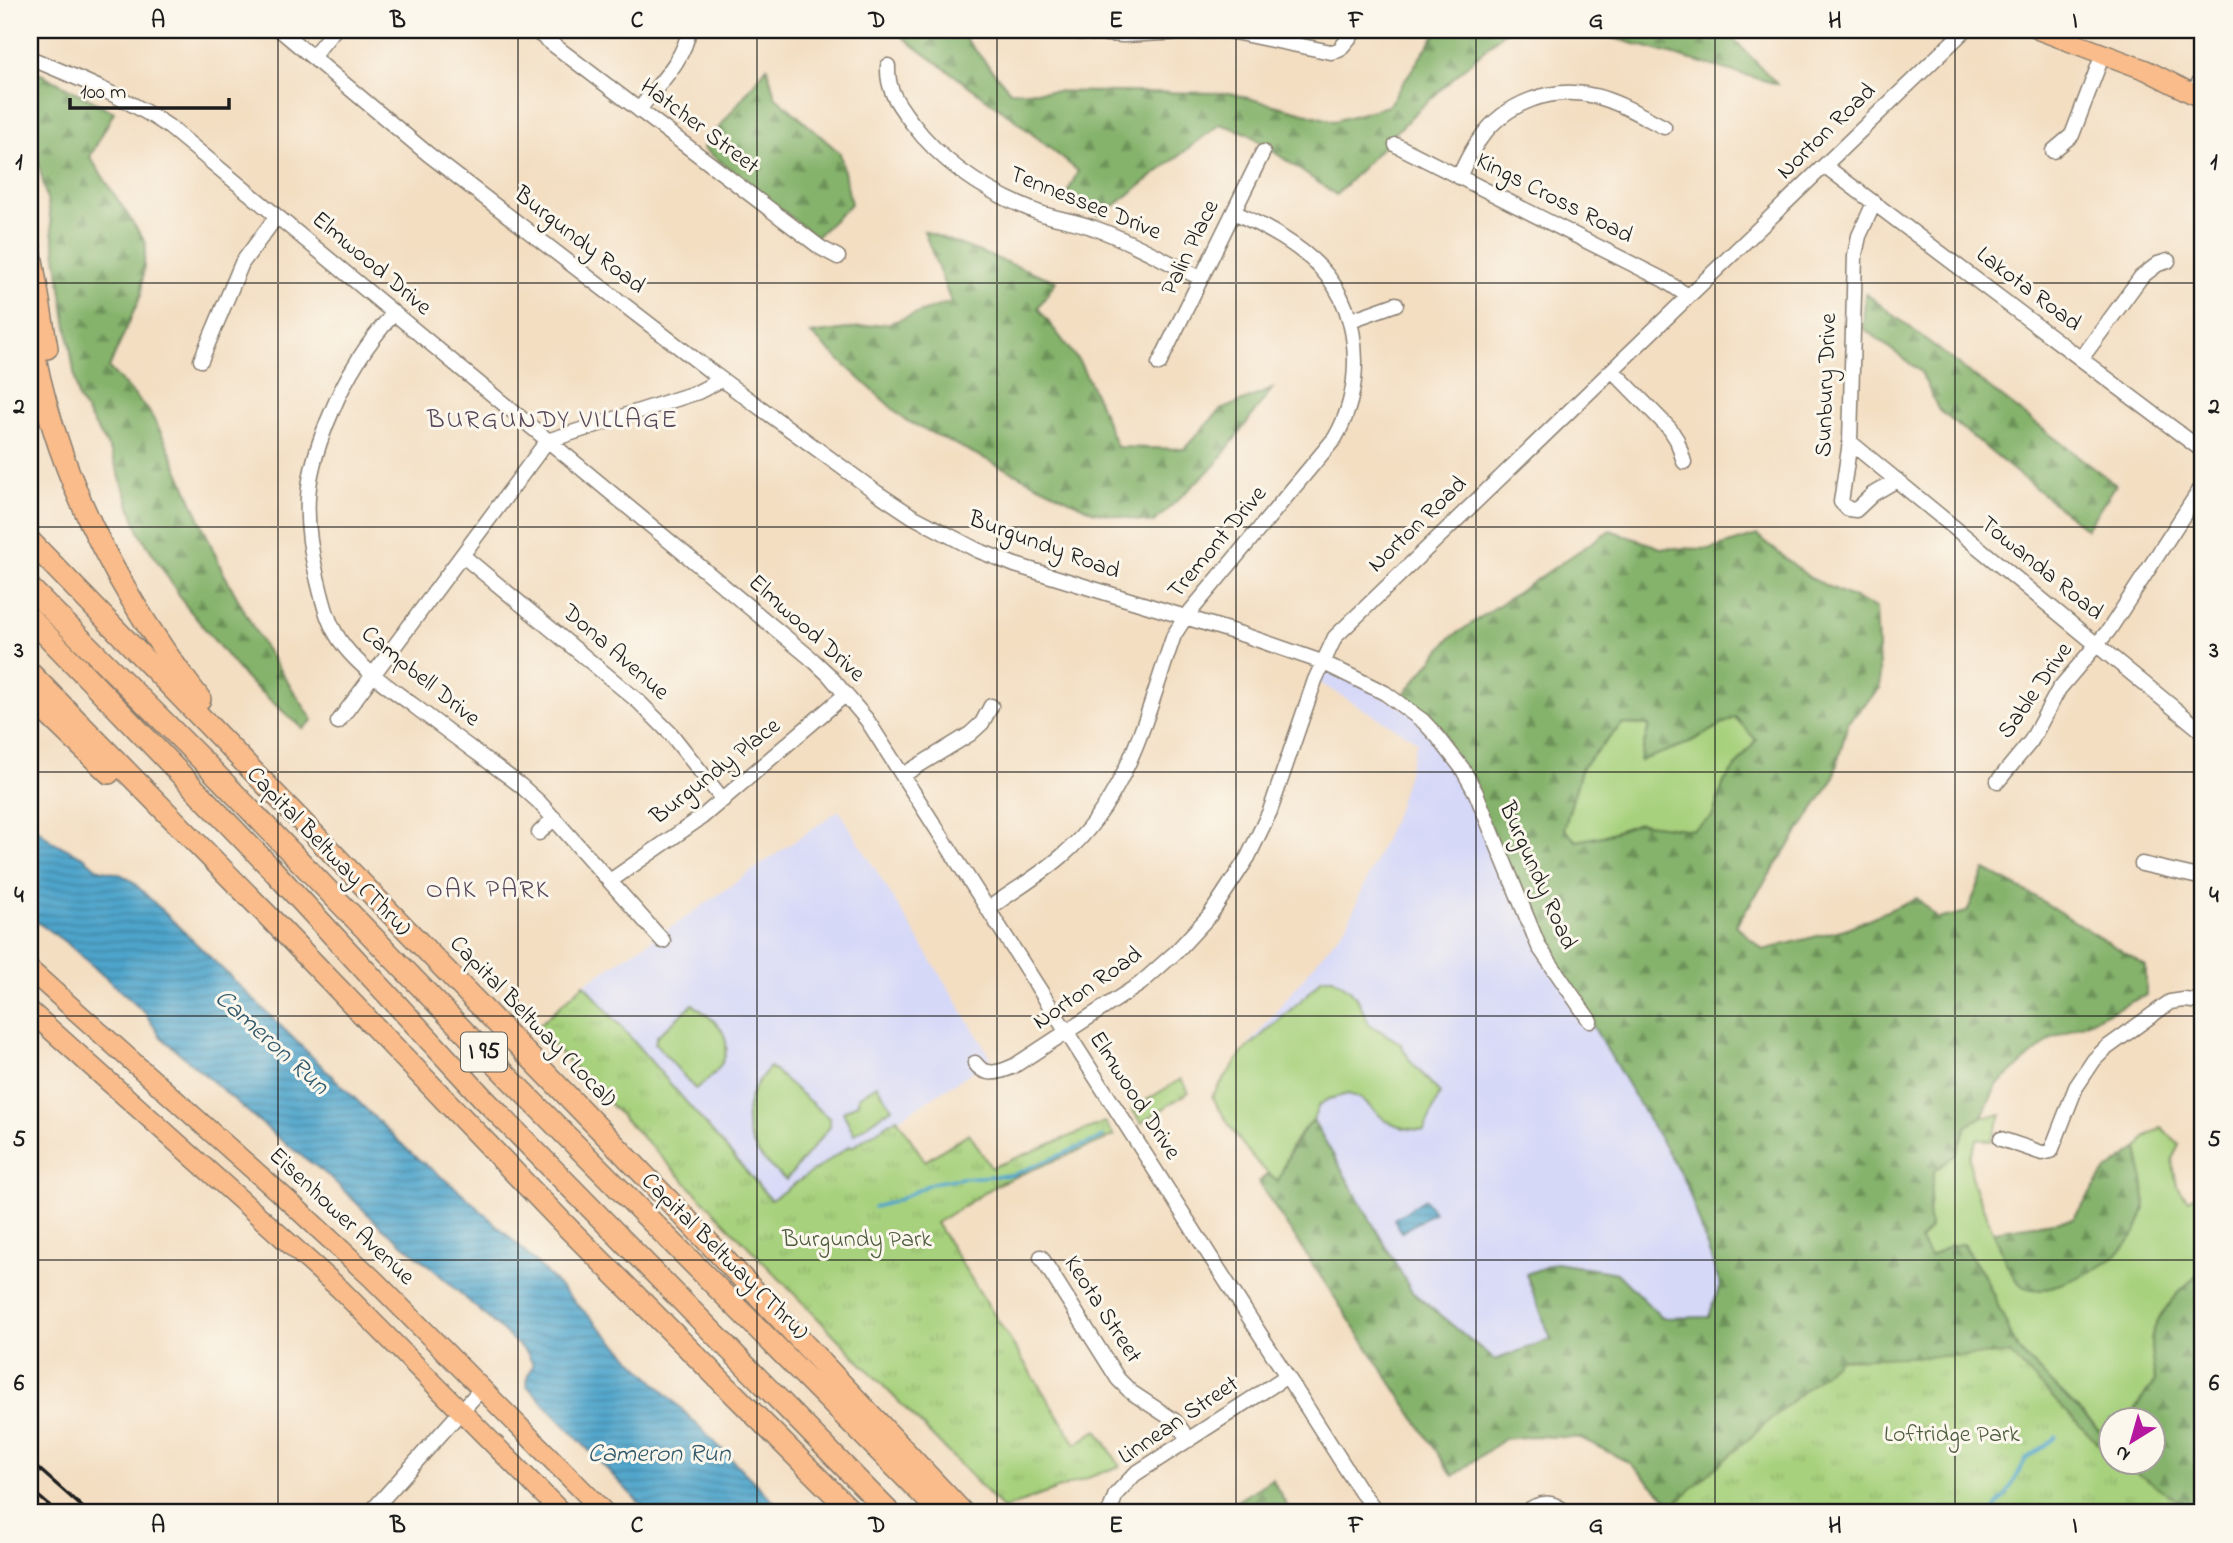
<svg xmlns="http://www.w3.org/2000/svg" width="2233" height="1543" viewBox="0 0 2233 1543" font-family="'Indie Flower',sans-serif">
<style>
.built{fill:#d6d8f8}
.grass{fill:#a7d17d;stroke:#62764c;stroke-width:2}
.forest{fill:url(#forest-firs);stroke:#506844;stroke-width:2;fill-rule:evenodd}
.park{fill:url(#park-tufts);stroke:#62764c;stroke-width:2}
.water{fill:url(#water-rules);stroke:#356074;stroke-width:2}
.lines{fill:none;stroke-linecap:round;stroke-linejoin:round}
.stream{stroke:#4ea4cb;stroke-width:3.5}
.minor-casing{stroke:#887d6f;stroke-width:17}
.major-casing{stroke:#887d6f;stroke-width:22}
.highway-casing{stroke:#887d6f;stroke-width:24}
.minor{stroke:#fff;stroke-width:14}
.major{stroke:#f9bc8a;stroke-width:19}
.highway{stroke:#f9bc8a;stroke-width:21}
.rail{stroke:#1c1c1c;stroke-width:3.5}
.grid{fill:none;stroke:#1c1c1c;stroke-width:2;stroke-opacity:0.55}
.labels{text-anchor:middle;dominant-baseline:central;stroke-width:6;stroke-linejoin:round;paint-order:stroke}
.shield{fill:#fbf7ec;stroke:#5f5e5a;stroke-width:2}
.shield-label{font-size:23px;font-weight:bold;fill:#1c1c1c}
.street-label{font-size:24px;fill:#1c1c1c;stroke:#fbf7ec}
.park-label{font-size:24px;fill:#4d5b3e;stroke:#fbf7ec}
.neighbourhood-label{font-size:26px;letter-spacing:2px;fill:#56475b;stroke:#fbf7ec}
.water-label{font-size:26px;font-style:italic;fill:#32596b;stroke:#fbf7ec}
.neatline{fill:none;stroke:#1c1c1c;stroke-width:2.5}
.grid-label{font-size:23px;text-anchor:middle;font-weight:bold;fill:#1c1c1c}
</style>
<defs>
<pattern id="forest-firs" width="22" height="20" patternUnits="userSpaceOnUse" patternTransform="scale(1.75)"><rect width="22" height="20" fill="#85b36c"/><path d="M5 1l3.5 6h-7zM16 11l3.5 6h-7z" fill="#6c9158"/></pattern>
<pattern id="park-tufts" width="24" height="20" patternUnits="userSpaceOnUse" patternTransform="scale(1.75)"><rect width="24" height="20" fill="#a7d17d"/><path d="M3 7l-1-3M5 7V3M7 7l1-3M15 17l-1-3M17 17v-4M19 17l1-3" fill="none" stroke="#8fb36b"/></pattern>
<pattern id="water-rules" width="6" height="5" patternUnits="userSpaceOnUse" patternTransform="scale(1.75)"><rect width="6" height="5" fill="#4ea4cb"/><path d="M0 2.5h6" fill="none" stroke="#4085a4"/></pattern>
</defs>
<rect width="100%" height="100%" fill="#fbf7ec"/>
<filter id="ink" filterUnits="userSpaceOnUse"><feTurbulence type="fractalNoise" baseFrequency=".0143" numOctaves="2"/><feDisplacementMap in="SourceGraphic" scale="14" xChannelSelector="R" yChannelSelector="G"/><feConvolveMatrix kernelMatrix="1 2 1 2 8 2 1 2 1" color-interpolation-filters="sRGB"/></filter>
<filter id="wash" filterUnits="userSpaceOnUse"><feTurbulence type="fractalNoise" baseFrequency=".00686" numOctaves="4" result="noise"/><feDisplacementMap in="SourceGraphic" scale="28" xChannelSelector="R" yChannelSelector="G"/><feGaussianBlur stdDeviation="1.57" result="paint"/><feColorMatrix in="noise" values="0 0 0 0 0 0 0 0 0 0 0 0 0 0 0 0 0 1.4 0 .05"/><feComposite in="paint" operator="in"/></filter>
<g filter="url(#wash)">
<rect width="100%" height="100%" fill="#f3dec2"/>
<path class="built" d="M1322 662 1415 715 1462 768 1590 1021 1686 1183 1720 1286 1697 1348 1526 1275 1551 1339 1495 1360 1412 1292 1313 1120 1268 1174 1225 1120 1212 1096 1243 1052 1348 923 1397 810 1417 741 1315 680Z
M839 810 992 1059 771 1201 584 984 679 922Z"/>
<path class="grass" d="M1735 717 1756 739 1724 782 1713 817 1692 830 1639 823 1603 836 1576 841 1564 829 1582 767 1622 724 1649 725 1640 760 1686 744Z
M1322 978H1333L1350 990 1358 1000 1369 1024 1400 1043 1411 1062 1440 1093 1424 1131 1404 1128 1386 1121 1360 1098 1348 1094 1329 1099 1319 1105 1313 1120 1302 1131 1291 1147 1278 1182C1252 1162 1228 1125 1212 1096L1243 1052 1307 995Z
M693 1004C701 1011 712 1018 719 1026 738 1052 717 1075 695 1089L655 1043 657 1036Z
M770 1067 830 1119V1127L786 1180C775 1171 762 1161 755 1148 739 1120 748 1089 770 1067Z
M877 1085 892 1108 854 1134 843 1112 858 1103V1097Z
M2001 1115 1991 1141 1978 1138 1969 1158 1973 1184 2007 1264 2145 1209 2138 1148 2145 1138 2161 1127 2179 1145 2172 1159 2177 1186 2188 1200 2203 1192V1269C2185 1286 2152 1317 2151 1343 2151 1356 2154 1369 2155 1381L2127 1420H2110V1441L2018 1350 1985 1277 1963 1244 1949 1246 1930 1257 1920 1240 1930 1228 1928 1211 1934 1170 1955 1155 1966 1127 1982 1116Z"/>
<path class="forest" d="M895 30H958L1010 91 1229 93 1334 121 1388 106 1438 30H1506L1413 115 1336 195 1247 133 1220 124 1101 216 1064 200 1078 171 1010 116 914 46Z
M1585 30H1725L1777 84Z
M767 67 775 96 840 153 851 204 816 237 703 148Z
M37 72 114 112 90 157 146 243 141 295 109 368 149 411 166 442 222 570 263 645 313 720 303 729 246 679 186 606 139 532 111 452 78 398 48 204 30 126Z
M924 231 1056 281 1038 308 1080 363 1097 398 1117 447 1184 449 1220 410 1272 389 1215 465 1153 523 1092 511 905 420 811 334 890 323 951 302Z
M1865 293 2116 485 2086 529 1938 409 1921 372 1863 328Z
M1610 530 1661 548 1712 549 1757 535 1810 578 1876 608 1880 688 1848 722 1833 780 1736 925 1763 950 1845 929 1917 898 1938 919 1967 912 1985 870 2029 893 2146 966V995L2051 1039 1997 1085 1982 1116 1966 1127 1955 1155 1934 1171 1928 1211 1930 1228 1920 1240 1930 1257 1949 1246 1962 1244 1985 1277 2018 1350 2110 1441V1462H2152V1420H2127L2155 1381C2154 1369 2151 1356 2151 1343 2152 1317 2185 1286 2203 1269V1513H1681L1630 1463 1581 1438 1535 1436 1504 1439 1453 1476 1258 1182 1268 1174 1278 1182C1287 1158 1295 1138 1313 1120L1412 1292 1495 1360 1551 1339 1526 1274 1556 1263 1617 1273 1662 1318 1709 1317 1720 1285 1686 1183 1590 1021 1534 931 1462 768 1404 694 1450 638ZM1735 717 1756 740 1724 782 1712 817 1692 830 1639 823 1603 836 1576 841 1564 829 1582 767 1622 724 1649 725 1640 761 1686 744Z
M2138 1148C2140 1162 2148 1200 2144 1211 2131 1256 2095 1273 2054 1286 2044 1289 2034 1294 2024 1287 2009 1277 2000 1247 1994 1231L2073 1219 2104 1173Z
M1272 1479 1291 1513H1218Z"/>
<path class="park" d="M584 984 771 1200 850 1146 852 1147 897 1118 925 1161 969 1133 991 1168 1105 1122 1114 1136 1000 1183 936 1223 1076 1444 1097 1430 1120 1466 1003 1509 536 1028Z
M1181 1079 1189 1092 1141 1123 1132 1109Z
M2010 1354 2110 1456V1462L2121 1463 2197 1513H1681L1673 1505 1840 1359Z"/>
<path class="water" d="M30 822 51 841 85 858 96 868 122 875 132 881 412 1154 461 1192 517 1244 785 1513H649L527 1386 528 1375 533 1365 528 1354 432 1268 378 1224 330 1177 282 1141 161 1037 145 1013 68 944 30 917Z
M1425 1199 1434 1212 1402 1232 1394 1219Z"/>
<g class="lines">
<path class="stream" d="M874 1207 896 1201 932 1183 961 1178 1012 1175 1103 1137
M1992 1513 1998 1503 2006 1496 2026 1459 2056 1437"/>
</g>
</g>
<g filter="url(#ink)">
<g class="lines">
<defs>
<path id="minor" d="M280 30 428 154 714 374 876 492 912 516 977 550 1015 565 1244 635 1322 662 1385 693 1423 721 1438 737 1462 768 1476 793 1539 947 1590 1021
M534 30 821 248 838 257
M1052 30 1123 35 1224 30 1331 52 1339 50 1356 30
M313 56 334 30
M30 58C78 78 125 97 168 126L813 660 829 675 867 720 1361 1492 1378 1513
M888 66C887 91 898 104 912 123 943 164 985 191 1032 210 1052 219 1074 220 1094 228 1130 240 1166 262 1201 278
M2193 93 2203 76
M639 110C657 85 684 61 689 30
M1396 145 1664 280 1688 296
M2053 151 2072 135 2103 54
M1825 166 2203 451
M1459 177C1465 164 1471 150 1480 139 1505 103 1552 85 1595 96 1619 102 1642 116 1664 127
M1874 203 1859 236 1855 255 1850 442 1841 502 1848 509 1856 510 1873 494 1897 480
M394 313C367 343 347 374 332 411 305 473 301 511 317 577 323 602 328 626 344 646 362 669 390 688 413 705 448 732 484 758 520 785L539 802 663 941
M1351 320 1396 304
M2081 359 2141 277 2158 264 2168 261
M201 360 242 263 277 216
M1159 364 1263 152
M1612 370 1670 429 1677 440 1684 462
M1850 442 2203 732
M462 555 639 702 671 734 723 800
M338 722 547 441 698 392 721 380
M903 775 970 734 982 723 991 706
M1998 781 2031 741 2059 689 2109 630 2203 485
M539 833 554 818
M2142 864 2203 878
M610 881 702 817 846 694
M988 909C1013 891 1039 876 1062 856 1128 799 1147 713 1174 635L1185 618 1335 438C1349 414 1355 389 1355 361 1354 277 1303 245 1234 212
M975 1063C985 1077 999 1073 1014 1066L1140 984 1176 952 1210 915 1248 857 1270 811 1315 680 1335 637 1965 30
M2001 1139 2042 1153 2051 1151 2076 1087 2094 1060 2105 1049 2170 1002 2184 1000 2203 1002
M1041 1257 1118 1379 1131 1392 1175 1421 1189 1440
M370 1513 482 1388
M1109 1513 1116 1494 1135 1474 1287 1376
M1525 1513C1539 1501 1553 1500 1566 1513"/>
<path id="major" d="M2039 30 2146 70 2203 99
M30 970 294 1206 373 1279 605 1513
M30 1011 340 1289 562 1513"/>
<path id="highway" d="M30 248 47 348
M30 330C52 466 116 591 200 699
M30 541 678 1210 963 1513
M30 588 203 761 510 1079 941 1513
M30 618 270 867 483 1098 890 1513
M30 673 272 920 562 1222 853 1513
M30 697 109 773"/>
</defs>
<use href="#minor" class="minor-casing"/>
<use href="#major" class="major-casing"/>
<use href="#highway" class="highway-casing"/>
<use href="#minor" class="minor"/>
<use href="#major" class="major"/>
<use href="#highway" class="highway"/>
<path class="rail" d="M30 1461 89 1513
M30 1489 58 1513"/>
</g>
</g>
<path class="grid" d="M278 30V1513M518 30V1513M757 30V1513M997 30V1513M1236 30V1513M1476 30V1513M1715 30V1513M1955 30V1513M30 283H2203M30 527H2203M30 772H2203M30 1016H2203M30 1260H2203"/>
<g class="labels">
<rect class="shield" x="461" y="1032.5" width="46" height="39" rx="5"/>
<g class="shield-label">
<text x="484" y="1052">I 95</text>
</g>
<g class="street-label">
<text transform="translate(699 127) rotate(37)">Hatcher Street</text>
<text transform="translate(1827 132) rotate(-44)">Norton Road</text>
<text transform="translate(1554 199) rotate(27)">Kings Cross Road</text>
<text transform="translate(1085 204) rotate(22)">Tennessee Drive</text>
<text transform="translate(579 241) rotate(38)">Burgundy Road</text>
<text transform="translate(1191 248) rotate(-64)">Palin Place</text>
<text transform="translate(371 264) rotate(40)">Elmwood Drive</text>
<text transform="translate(2028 290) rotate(37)">Lakota Road</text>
<text transform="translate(1827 385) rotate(-88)">Sunbury Drive</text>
<text transform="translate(1418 525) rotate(-44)">Norton Road</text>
<text transform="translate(1218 543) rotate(-50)">Tremont Drive</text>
<text transform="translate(1044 546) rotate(20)">Burgundy Road</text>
<text transform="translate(2041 569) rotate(39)">Towanda Road</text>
<text transform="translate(806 629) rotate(42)">Elmwood Drive</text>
<text transform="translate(615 653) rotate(41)">Dona Avenue</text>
<text transform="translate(420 677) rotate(39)">Campbell Drive</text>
<text transform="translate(2036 691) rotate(-55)">Sable Drive</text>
<text transform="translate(716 772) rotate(-38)">Burgundy Place</text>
<text transform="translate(328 852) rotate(46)">Capital Beltway (Thru)</text>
<text transform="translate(1537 876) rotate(66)">Burgundy Road</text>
<text transform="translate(1088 989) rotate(-35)">Norton Road</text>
<text transform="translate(532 1022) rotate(46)">Capital Beltway (Local)</text>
<text transform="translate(1134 1096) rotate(57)">Elmwood Drive</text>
<text transform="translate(341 1217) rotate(43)">Eisenhower Avenue</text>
<text transform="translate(724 1257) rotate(45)">Capital Beltway (Thru)</text>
<text transform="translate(1102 1310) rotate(57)">Keota Street</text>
<text transform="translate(1179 1421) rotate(-34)">Linnean Street</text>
</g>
<g class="park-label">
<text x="857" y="1240">Burgundy Park</text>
<text x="1952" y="1435">Loftridge Park</text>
</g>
<g class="neighbourhood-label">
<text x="553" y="421">BURGUNDY VILLAGE</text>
<text x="488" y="891">OAK PARK</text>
</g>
<g class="water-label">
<text transform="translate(271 1043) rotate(42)">Cameron Run</text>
<text x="659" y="1455">Cameron Run</text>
</g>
</g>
<rect width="2233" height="1543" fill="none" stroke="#fbf7ec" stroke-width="77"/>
<g transform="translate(2132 1441) rotate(217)"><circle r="33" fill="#fbf7ec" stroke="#a29f99" stroke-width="2"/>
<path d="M0-5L12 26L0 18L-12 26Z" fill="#b5179e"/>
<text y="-10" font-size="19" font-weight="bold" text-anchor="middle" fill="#1c1c1c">N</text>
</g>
<path d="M70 98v10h159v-10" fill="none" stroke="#1c1c1c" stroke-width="3.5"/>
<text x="80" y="98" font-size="21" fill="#1c1c1c" stroke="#fbf7ec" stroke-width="5" paint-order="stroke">100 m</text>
<rect x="38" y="38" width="2156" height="1466" class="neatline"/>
<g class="grid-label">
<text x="158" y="27">A</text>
<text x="398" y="27">B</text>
<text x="637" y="27">C</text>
<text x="877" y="27">D</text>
<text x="1116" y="27">E</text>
<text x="1356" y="27">F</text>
<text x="1596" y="27">G</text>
<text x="1835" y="27">H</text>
<text x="2075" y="27">I</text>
<text x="19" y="169">1</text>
<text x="2214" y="169">1</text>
<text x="19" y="413">2</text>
<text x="2214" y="413">2</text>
<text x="19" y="657">3</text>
<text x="2214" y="657">3</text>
<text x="19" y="902">4</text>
<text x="2214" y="902">4</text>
<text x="19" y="1146">5</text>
<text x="2214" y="1146">5</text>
<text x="19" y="1390">6</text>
<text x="2214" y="1390">6</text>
<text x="158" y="1532">A</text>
<text x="398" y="1532">B</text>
<text x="637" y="1532">C</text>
<text x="877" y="1532">D</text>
<text x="1116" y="1532">E</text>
<text x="1356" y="1532">F</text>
<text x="1596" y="1532">G</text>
<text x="1835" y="1532">H</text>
<text x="2075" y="1532">I</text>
</g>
</svg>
